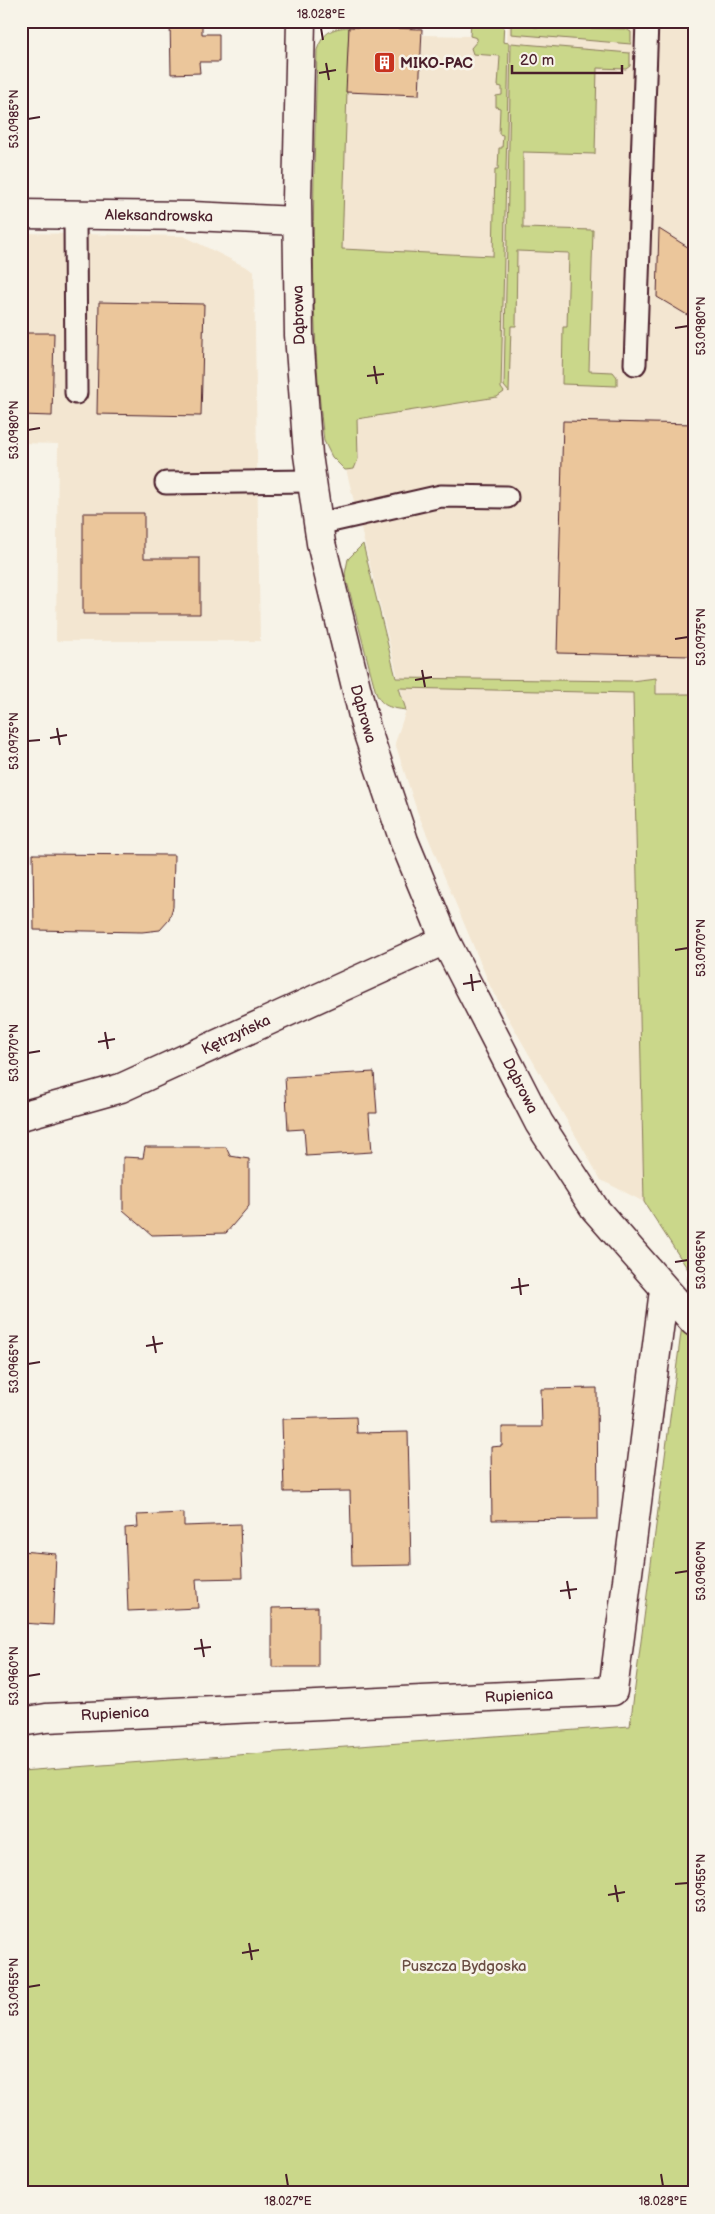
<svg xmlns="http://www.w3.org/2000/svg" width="715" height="2214" viewBox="0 0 715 2214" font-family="'Balsamiq Sans',sans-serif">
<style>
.built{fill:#f3e6d1}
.green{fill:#cad78a;stroke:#8a7b5a}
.building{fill:#ebc69b;stroke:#4a1f2b}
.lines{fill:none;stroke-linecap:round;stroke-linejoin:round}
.service-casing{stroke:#4a1f2b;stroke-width:25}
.minor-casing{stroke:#4a1f2b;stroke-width:31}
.service{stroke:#f7f3e8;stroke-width:21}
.minor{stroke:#f7f3e8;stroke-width:28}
.ticks{fill:none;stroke:#4a1f2b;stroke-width:2}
.labels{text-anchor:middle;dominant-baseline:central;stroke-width:5;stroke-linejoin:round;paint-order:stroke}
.poi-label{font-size:15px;font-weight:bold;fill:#4a1f2b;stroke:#f7f3e8;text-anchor:start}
.street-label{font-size:15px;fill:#4a1f2b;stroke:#f7f3e8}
.park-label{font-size:15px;fill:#6a4d43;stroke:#f7f3e8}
.neatline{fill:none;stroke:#4a1f2b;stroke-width:2}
.ticks-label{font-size:12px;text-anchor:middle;fill:#4a1f2b}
</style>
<rect width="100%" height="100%" fill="#f7f3e8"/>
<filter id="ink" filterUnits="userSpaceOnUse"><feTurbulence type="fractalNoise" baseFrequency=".02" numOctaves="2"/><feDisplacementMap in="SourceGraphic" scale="10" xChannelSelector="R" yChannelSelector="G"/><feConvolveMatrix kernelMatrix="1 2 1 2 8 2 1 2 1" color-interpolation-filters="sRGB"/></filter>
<g filter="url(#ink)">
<path class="built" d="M508 21H694V694L633 693 644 1202 601 1180 491 988 417 811 395 743 406 710 346 469 335 240 349 27 422 29V35L470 36 507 43Z
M21 233 184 236 254 271 260 641H56L58 444 21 443Z"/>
<path class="green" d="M471 21H504L503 42 509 43 501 388 504 392 497 397 357 419 358 459 354 469 345 470 332 457 324 441C308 311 314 181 317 50 323 33 331 28 349 27L342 249 493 256 495 169H498L499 148H502L503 135 499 134 500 108 496 107V96L502 95V87L498 86 500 56 473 54 471 48 477 41V38L470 36Z
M511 21H534V27L626 29 631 32V44L511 34Z
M511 43 630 53V66L626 69 597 68 595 154 523 152V228L593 230 589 371 613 372 617 377V386L562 384 563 327H567L569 253 517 251 516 326H511L509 392 504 386Z
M363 544 396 678 631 681 656 678V694H694V2193H21V1771L630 1726 689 1271 644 1202 633 693 399 688 406 710C391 708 382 707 376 693L345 574 348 559Z"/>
<path class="building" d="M170 21H202V34H219V62H199L200 73 171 74Z
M349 27 422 29 419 95 346 92Z
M659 229 694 251V319L657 297Z
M99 302 204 304 201 416 97 414Z
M694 325V424L692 423Z
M21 333H54L52 416 21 415Z
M563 421 694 424 690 656 557 653Z
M694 507V656H690Z
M83 513H144V558H200V614H83Z
M33 854 174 855 173 907 169 920 160 930 142 932 34 930Z
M374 1072 377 1113H369L372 1152 306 1156 304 1129 288 1130 285 1077Z
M145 1147H226L230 1156 249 1159V1206L226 1233 152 1235 123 1210V1157L143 1158Z
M597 1388 598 1519 492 1520 491 1447 502 1446V1427H542L541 1389Z
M356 1417 357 1433 408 1432 411 1565 352 1566 350 1491 284 1492 282 1419Z
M184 1513V1526L240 1524 242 1578 196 1579 198 1608 128 1611 125 1528 138 1527 137 1515Z
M21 1551 56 1554 53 1625 21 1623Z
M318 1607V1667H272V1608Z"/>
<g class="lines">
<defs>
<path id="service" d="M75 215 76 393
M635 364 647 21
M166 483 311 481
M318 524 441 496 507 497"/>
<path id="minor" d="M301 21 297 199 299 335 308 455 321 543 366 728 404 841 445 940 539 1123 595 1209 694 1322
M21 214 192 216 297 221
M21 1116 121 1088 445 940
M21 1722 46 1718 613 1691 664 1290"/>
</defs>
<use href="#service" class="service-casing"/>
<use href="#minor" class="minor-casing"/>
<use href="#service" class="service"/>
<use href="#minor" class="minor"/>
</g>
</g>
<path class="ticks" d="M321 28 323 40M326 63 329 80M319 73 336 70M28 119 40 117M675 328 688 326M374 366 377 384M367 376 384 374M28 430 40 428M675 639 688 637M422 670 425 687M415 680 432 677M57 728 60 745M50 738 67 735M28 741 40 740M675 950 688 948M471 974 473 991M463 984 481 981M105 1032 108 1049M98 1042 115 1039M28 1053 40 1051M675 1262 688 1260M519 1278 521 1295M511 1288 529 1285M153 1336 156 1353M146 1346 163 1343M28 1364 40 1362M675 1573 688 1571M567 1581 570 1599M560 1591 577 1589M201 1639 204 1657M194 1649 211 1647M28 1676 40 1674M675 1884 688 1883M615 1885 618 1902M608 1895 625 1892M249 1943 252 1960M242 1953 259 1950M28 1987 40 1985M286 2174 288 2186M661 2174 663 2186"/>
<defs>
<symbol id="building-square" viewBox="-11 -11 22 22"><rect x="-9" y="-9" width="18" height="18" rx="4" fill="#c8321e" stroke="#f7f3e8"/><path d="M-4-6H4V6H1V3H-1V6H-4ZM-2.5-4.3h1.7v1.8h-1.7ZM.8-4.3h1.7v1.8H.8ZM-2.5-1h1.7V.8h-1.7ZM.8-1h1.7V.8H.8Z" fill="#fff"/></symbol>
</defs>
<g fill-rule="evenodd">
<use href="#building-square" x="372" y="50" width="25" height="25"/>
</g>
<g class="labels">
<g class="poi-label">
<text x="400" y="63">MIKO-PAC</text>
</g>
<g class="street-label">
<text transform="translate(159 216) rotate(1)">Aleksandrowska</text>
<text transform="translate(299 315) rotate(-92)">Dąbrowa</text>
<text transform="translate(363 714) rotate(74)">Dąbrowa</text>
<text transform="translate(236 1035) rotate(-25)">Kętrzyńska</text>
<text transform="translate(520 1086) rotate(63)">Dąbrowa</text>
<text transform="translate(519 1696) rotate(-3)">Rupienica</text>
<text transform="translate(115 1714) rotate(-3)">Rupienica</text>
</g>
<g class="park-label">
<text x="464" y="1966">Puszcza Bydgoska</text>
</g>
</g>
<rect width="715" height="2214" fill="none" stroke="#f7f3e8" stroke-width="55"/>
<path d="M512 65v8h110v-8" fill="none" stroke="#4a1f2b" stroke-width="2.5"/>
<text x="520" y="65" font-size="15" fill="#4a1f2b" stroke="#f7f3e8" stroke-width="4" paint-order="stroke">20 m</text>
<rect x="28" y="28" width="660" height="2158" class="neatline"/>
<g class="ticks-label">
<text x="321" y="18">18.028°E</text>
<text transform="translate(14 119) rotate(-90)" y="4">53.0985°N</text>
<text transform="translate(701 326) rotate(-90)" y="4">53.0980°N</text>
<text transform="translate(14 430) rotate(-90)" y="4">53.0980°N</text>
<text transform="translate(701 637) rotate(-90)" y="4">53.0975°N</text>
<text transform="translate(14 741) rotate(-90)" y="4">53.0975°N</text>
<text transform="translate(701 948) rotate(-90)" y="4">53.0970°N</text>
<text transform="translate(14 1053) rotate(-90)" y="4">53.0970°N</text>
<text transform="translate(701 1260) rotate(-90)" y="4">53.0965°N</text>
<text transform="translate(14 1364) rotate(-90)" y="4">53.0965°N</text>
<text transform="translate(701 1571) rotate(-90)" y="4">53.0960°N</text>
<text transform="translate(14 1676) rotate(-90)" y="4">53.0960°N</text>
<text transform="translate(701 1883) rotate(-90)" y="4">53.0955°N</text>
<text transform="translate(14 1987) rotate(-90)" y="4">53.0955°N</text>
<text x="288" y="2205">18.027°E</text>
<text x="663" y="2205">18.028°E</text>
</g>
</svg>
